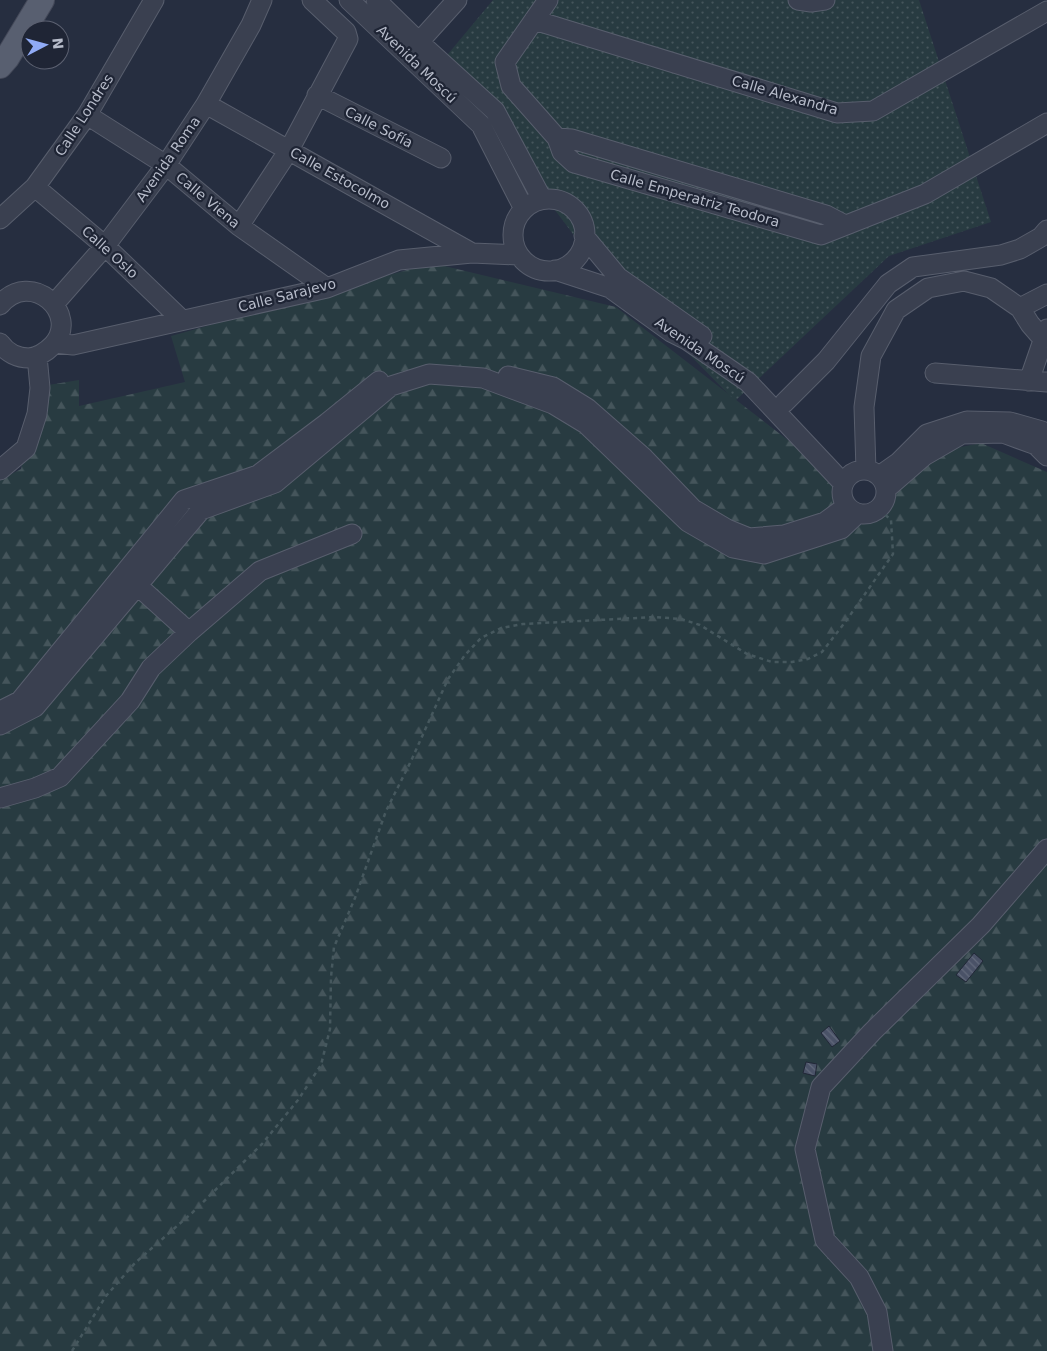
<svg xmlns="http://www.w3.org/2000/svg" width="1047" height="1351" viewBox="0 0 1047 1351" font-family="'DejaVu Sans',sans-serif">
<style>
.green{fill:url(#green-dots)}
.forest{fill:url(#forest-firs)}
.building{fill:url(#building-back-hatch);stroke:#212737}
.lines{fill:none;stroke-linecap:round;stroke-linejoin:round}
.minor-casing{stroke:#585e6d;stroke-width:21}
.major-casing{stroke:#444959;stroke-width:26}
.path{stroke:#46585e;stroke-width:2.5;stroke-dasharray:4 4;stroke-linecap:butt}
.minor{stroke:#3a4050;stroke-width:19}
.major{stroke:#585f70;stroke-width:24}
.labels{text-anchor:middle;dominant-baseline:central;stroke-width:4.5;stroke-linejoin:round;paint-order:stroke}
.street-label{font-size:14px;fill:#b7bcca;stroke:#1f2535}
</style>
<defs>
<pattern id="green-dots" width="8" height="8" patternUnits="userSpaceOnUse" patternTransform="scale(1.25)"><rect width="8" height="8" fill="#283b41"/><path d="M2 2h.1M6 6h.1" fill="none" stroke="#45555b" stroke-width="1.8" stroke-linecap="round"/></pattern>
<pattern id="forest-firs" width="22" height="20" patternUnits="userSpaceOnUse" patternTransform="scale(1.25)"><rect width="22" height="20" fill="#283b41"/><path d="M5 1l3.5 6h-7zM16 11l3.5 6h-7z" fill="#45555b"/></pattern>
<pattern id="building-back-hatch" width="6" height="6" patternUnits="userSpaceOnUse" patternTransform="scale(1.25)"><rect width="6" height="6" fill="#4a5267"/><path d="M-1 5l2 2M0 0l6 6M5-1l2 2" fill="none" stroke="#62697b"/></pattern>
</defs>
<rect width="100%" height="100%" fill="#262e40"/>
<path class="green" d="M493 0H919L991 222 889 256 735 401 579 242 472 100 438 66Z"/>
<path class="forest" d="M432 263 616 307 833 475 861 525 926 454 981 443 1047 472V1351H0V480L21 469 42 386 79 380V406L185 382 171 336Z"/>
<path class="building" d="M974 953 983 961 966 982 956 975Z
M829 1026 840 1041 832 1047 821 1033Z
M806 1062 817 1064 815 1076 803 1073Z"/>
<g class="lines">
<defs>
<path id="minor" d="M349 0 481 125 524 209
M376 0 419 42 495 111 542 199
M548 0 505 62 511 86 557 138 562 152 574 163 821 235 925 194 1047 123
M798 0 811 2 825 0
M534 20 837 113 873 111 1047 11
M419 42 457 0
M317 95 441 158
M206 104 472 253
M87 115 166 165 239 226 327 288
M557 138 572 139 826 215 845 225
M35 187 105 246 182 320
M513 235a36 36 0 1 1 72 0a36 36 0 1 1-72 0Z
M0 219 35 187 87 115 154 0
M239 226 289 150 348 39 346 32 312 0
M584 236 618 277 702 336
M555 270 610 288 671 332 687 340 748 382 843 483
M54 304 105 246 166 165 206 104 251 25 262 0
M0 305C31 268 81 314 53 345 46 352 39 357 29 358 18 358 7 353 0 343
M1020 308 1047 294
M55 343 73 345 327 288 399 260 472 253 519 255
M935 373 1047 382
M508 376 553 387 587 408 644 458 693 509 727 529 749 538 784 535 825 522 847 506
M1029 381 1047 329
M784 403 826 361 888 284 913 267 1001 255 1020 249 1041 237 1047 230
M0 470 26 448 37 414 40 388 37 356
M866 470 864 407 871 356 896 310 928 288 964 281 991 288 1020 308 1030 324 1043 339
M842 492a22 22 0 1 1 44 0a22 22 0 1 1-44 0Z
M879 476 899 462 927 434 967 421 1010 422 1042 431 1047 435
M886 489 924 456 962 434 1003 433 1036 445 1047 456
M128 577 189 632
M0 711 20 701 184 500 258 475 327 423 379 381
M0 725 35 707 201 510 275 483 391 386 429 374 483 378 553 404 586 424 688 522 733 548 764 554 841 529 858 513
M0 798 35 788 60 777 130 701 151 668 189 632 260 571 352 534
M883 1351 877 1312 859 1277 825 1240 805 1149 821 1087 872 1032 981 925 1047 849"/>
<path id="major" d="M0 66 7 58 42 0"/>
</defs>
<use href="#minor" class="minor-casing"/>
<use href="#major" class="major-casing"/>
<path class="path" d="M72 1351 106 1296 135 1263 193 1212 262 1144 298 1100 321 1065 330 1029 331 977 334 947 355 898 386 811 411 761 448 679 465 655 481 638 501 628 523 624 655 617 681 619 700 625 747 654 772 662H792L808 659 822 652 846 621 893 554 891 520 878 508"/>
<use href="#minor" class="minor"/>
<use href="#major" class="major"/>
</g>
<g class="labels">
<g class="street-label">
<text transform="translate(417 64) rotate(44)">Avenida Moscú</text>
<text transform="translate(785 95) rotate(16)">Calle Alexandra</text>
<text transform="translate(84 115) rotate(-57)">Calle Londres</text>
<text transform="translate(379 127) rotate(27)">Calle Sofía</text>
<text transform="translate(168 159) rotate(-55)">Avenida Roma</text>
<text transform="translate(340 178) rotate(29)">Calle Estocolmo</text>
<text transform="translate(695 198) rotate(16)">Calle Emperatriz Teodora</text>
<text transform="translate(208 200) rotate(40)">Calle Viena</text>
<text transform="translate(110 252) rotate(42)">Calle Oslo</text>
<text transform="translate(287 295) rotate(-14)">Calle Sarajevo</text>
<text transform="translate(700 350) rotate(34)">Avenida Moscú</text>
</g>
</g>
<g transform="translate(45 45) rotate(84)"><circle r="24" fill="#1f2535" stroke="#5c6171"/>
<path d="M0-4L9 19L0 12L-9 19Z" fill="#90abf6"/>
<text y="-8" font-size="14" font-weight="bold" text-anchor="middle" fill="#b7bcca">N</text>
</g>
</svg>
